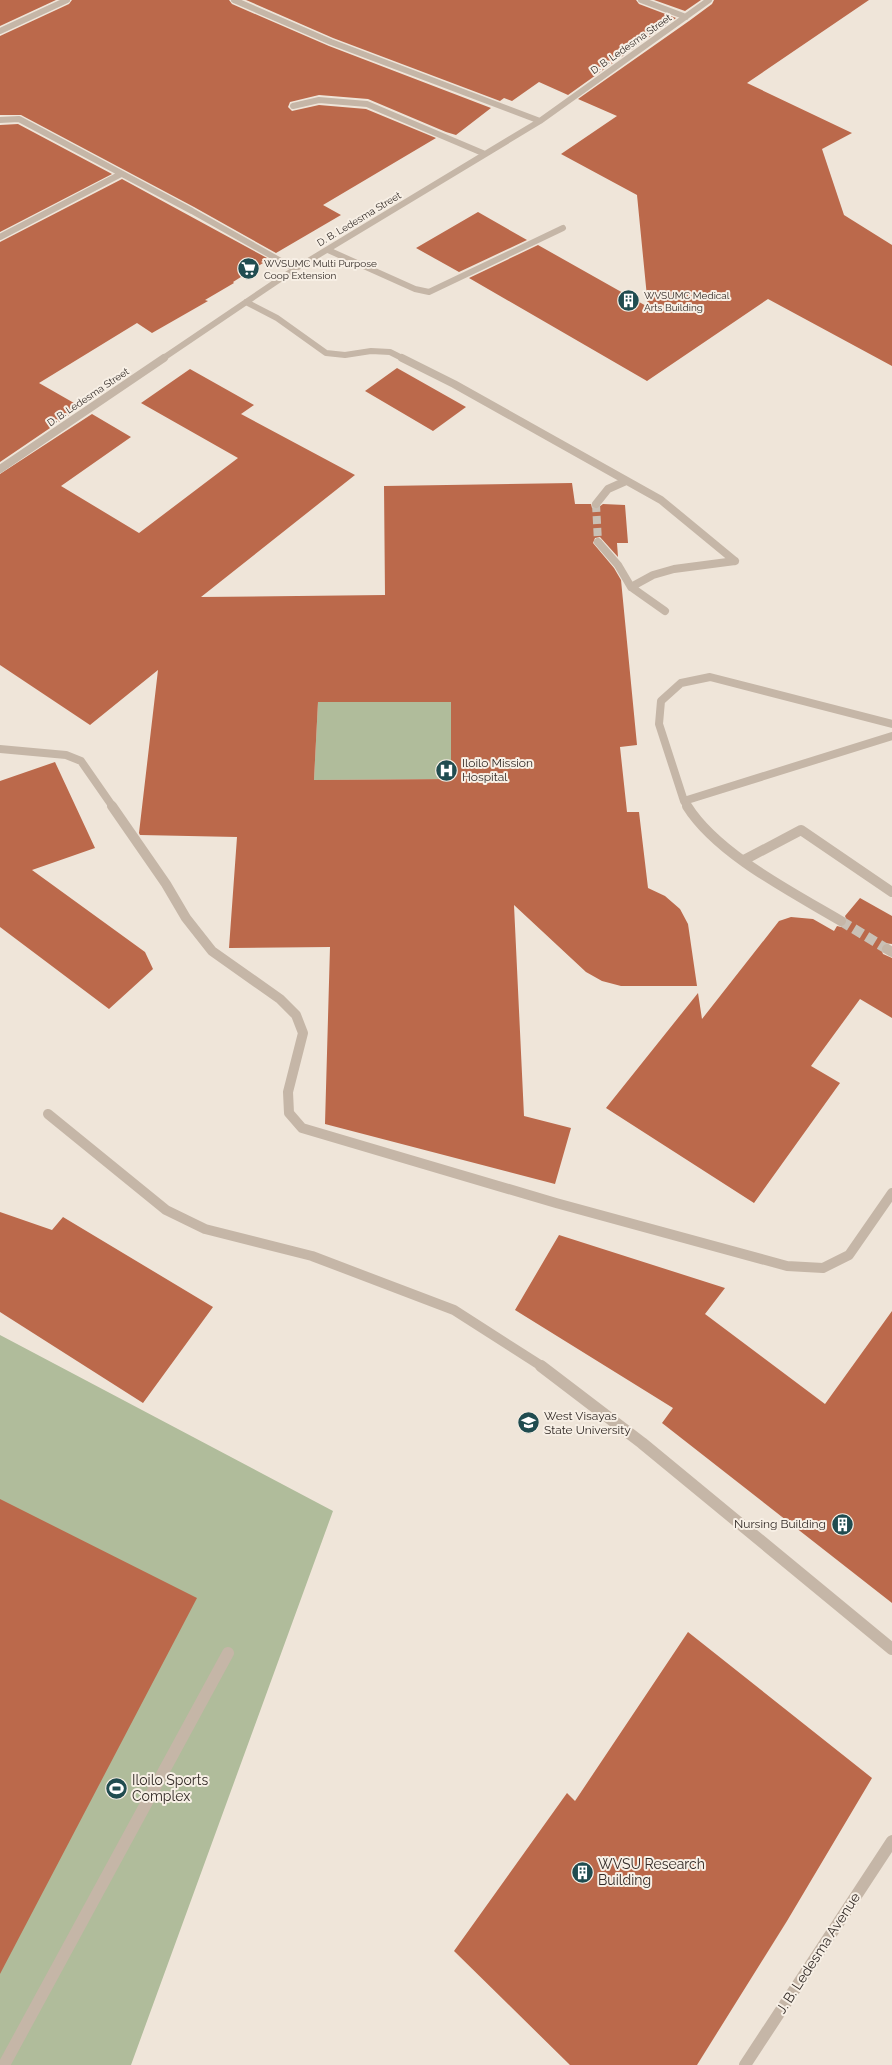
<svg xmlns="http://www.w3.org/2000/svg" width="892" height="2065" viewBox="0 0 892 2065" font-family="Raleway,sans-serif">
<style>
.green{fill:#b0bc9b}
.building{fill:#bb694b;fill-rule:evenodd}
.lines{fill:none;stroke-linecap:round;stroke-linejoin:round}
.minor-tunnel-far1{stroke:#c9c0b5;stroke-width:8;stroke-dasharray:8 4;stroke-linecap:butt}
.minor-tunnel{stroke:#c9c0b5;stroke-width:10;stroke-dasharray:10 5;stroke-linecap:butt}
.minor-far3{stroke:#c5b6a7;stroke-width:6}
.minor-far2{stroke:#c5b6a7;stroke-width:8}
.minor-far1{stroke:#c5b6a7;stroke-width:10}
.minor{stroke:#c5b6a7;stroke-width:12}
.labels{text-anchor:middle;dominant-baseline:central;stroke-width:4;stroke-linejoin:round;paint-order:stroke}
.far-street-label{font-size:10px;fill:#332b27;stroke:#f7efe5}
.far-poi-label{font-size:10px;fill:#332b27;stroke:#f7efe5;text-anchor:start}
.poi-label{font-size:12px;fill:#332b27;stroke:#f7efe5;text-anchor:start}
.near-poi-label{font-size:14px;fill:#332b27;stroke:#f7efe5;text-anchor:start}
.near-street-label{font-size:14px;fill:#332b27;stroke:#f7efe5}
</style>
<rect width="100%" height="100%" fill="#efe5d9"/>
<path class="green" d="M318 702H451V779L314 780Z
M0 1335 333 1511 131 2065H0Z"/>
<path class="building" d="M0 0H56L0 26Z
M72 0H229L232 4 329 46 491 108 456 135 446 132 368 99 319 95 290 102 288 107 292 111 319 105 366 109 436 138 323 205 341 215 276 253 194 207 21 115H0V36L69 4Z
M246 0H636L639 4 676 18 568 95 539 82 512 101 504 98 500 101 333 38Z
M654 0H701L685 11Z
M714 0H869L747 83 852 133 822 149 844 215 892 245V366L768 299 647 381 469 278 538 245 648 307 637 195 561 154 617 116 578 99 689 21 712 4Z
M18 124 112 174 0 232V125Z
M122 179 267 258 261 262 263 263 233 282 234 283 205 300 208 301 152 333 137 323 39 383 81 407 0 462V242Z
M478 212 527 240 459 272 416 248Z
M397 368 466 407 433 431 365 391Z
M190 369 254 405 241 414 355 475 201 597 385 595 384 486 572 483 575 504H591L592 508 596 509 603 504 625 505 628 543H617L618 557 600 537 595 538 593 543 614 568 621 580 637 745 620 747 627 812H639L648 888 665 896 680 909 688 924 697 986H621L602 981 586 972 514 905 524 1116 571 1128 555 1184 325 1124 330 947 229 948 237 837 140 835 139 833 158 670 90 725 0 665V474L92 414 131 437 61 486 139 533 238 458 141 403ZM318 702H451V779L314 780Z
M55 762 95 848 32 870 145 952 153 969 109 1009 0 927V781Z
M860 898 892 916V944L884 943 881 949 883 954 892 958V1018L860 999 811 1066 840 1083 754 1203 606 1108 698 993 702 1019 779 921 791 917 813 919 834 931 837 926 841 927 846 925 847 921 845 916Z
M0 1212 52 1230 63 1217 213 1307 143 1403 0 1312Z
M559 1235 725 1288 705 1314 825 1404 892 1311V1603L662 1423 673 1408 515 1310Z
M0 1499 197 1598 0 1974Z
M688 1632 872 1778 787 1921 697 2065H570L454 1951 567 1793 575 1801Z"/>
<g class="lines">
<path class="minor-tunnel-far1" d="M596 504 598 542"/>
<path class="minor-tunnel" d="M841 921 887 949"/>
<path class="minor-far3" d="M234 0 331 42 540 121
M641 0 686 17
M0 31 67 0
M293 106 319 100 367 104 485 154
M0 120 19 119 192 211 295 269
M0 237 121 174
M328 250 415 289 429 292 563 228
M246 302 277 318 326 353 345 355 371 351 390 352 404 359
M162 359 295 269 540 121 709 0"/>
<path class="minor-far2" d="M402 358 454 384 661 500 735 561
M0 469 164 358
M596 504 608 489 626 481
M598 542 618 565 631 587 665 611
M631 587 653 575 674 569 735 561
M0 749 66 755 81 761 113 807
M684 801 892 736
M688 807 684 801 659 724 661 701 681 683 710 677 892 724"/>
<path class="minor-far1" d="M112 806 166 884 186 918 212 951 280 999 296 1015 303 1033 288 1092 289 1113 302 1128 556 1203 787 1266 823 1268 849 1255 892 1193
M687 806C717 854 792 892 841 921
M744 860 801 830 892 892
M887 949 892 952
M48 1114 166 1210 205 1229 312 1256 454 1310 543 1367"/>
<path class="minor" d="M541 1366 642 1443 892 1649
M4 2065 228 1653
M745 2065 892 1841"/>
</g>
<defs>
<symbol id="supermarket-disc" viewBox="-11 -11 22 22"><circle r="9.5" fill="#204c50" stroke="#f7efe5"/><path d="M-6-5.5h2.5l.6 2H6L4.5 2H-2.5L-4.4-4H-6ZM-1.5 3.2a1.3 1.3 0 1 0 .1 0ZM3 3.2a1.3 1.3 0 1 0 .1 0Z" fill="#fff"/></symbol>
<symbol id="building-disc" viewBox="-11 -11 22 22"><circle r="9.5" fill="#204c50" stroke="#f7efe5"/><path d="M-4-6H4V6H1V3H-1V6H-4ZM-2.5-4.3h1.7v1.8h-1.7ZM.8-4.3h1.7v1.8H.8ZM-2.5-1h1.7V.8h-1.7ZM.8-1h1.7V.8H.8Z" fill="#fff"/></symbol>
<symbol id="hospital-disc" viewBox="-11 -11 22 22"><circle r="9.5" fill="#204c50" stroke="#f7efe5"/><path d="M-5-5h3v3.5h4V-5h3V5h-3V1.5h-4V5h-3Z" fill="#fff"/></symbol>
<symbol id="university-disc" viewBox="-11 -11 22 22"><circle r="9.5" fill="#204c50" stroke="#f7efe5"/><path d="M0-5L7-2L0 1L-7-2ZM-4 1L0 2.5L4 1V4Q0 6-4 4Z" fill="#fff"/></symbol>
<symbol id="stadium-disc" viewBox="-11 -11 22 22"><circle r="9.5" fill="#204c50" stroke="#f7efe5"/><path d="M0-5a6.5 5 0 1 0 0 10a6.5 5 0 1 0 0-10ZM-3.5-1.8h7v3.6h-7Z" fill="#fff"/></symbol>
</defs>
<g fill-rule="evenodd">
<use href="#supermarket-disc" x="236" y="256" width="25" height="25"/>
<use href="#building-disc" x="616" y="288" width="25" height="25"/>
<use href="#hospital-disc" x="434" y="758" width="25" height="25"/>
<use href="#university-disc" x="516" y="1410" width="25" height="25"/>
<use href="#building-disc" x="830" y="1512" width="25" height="25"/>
<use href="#stadium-disc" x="104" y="1776" width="25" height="25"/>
<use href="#building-disc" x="570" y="1860" width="25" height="25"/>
</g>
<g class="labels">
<g class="far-street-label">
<text transform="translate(631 44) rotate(-35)">D. B. Ledesma Street</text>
<text transform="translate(359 219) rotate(-31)">D. B. Ledesma Street</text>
<text transform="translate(88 397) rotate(-34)">D. B. Ledesma Street</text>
</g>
<g class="far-poi-label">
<text x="264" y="263">WVSUMC Multi Purpose<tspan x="264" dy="12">Coop Extension</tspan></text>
<text x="644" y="295">WVSUMC Medical<tspan x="644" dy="12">Arts Building</tspan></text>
</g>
<g class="poi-label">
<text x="462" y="763">Iloilo Mission<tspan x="462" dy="14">Hospital</tspan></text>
<text x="544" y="1416">West Visayas<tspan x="544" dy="14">State University</tspan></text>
<text x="826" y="1524" text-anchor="end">Nursing Building</text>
</g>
<g class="near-poi-label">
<text x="132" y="1780">Iloilo Sports<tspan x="132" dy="16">Complex</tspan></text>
<text x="598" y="1864">WVSU Research<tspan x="598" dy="16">Building</tspan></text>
</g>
<g class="near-street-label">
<text transform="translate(818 1953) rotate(-57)">J. B. Ledesma Avenue</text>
</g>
</g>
</svg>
